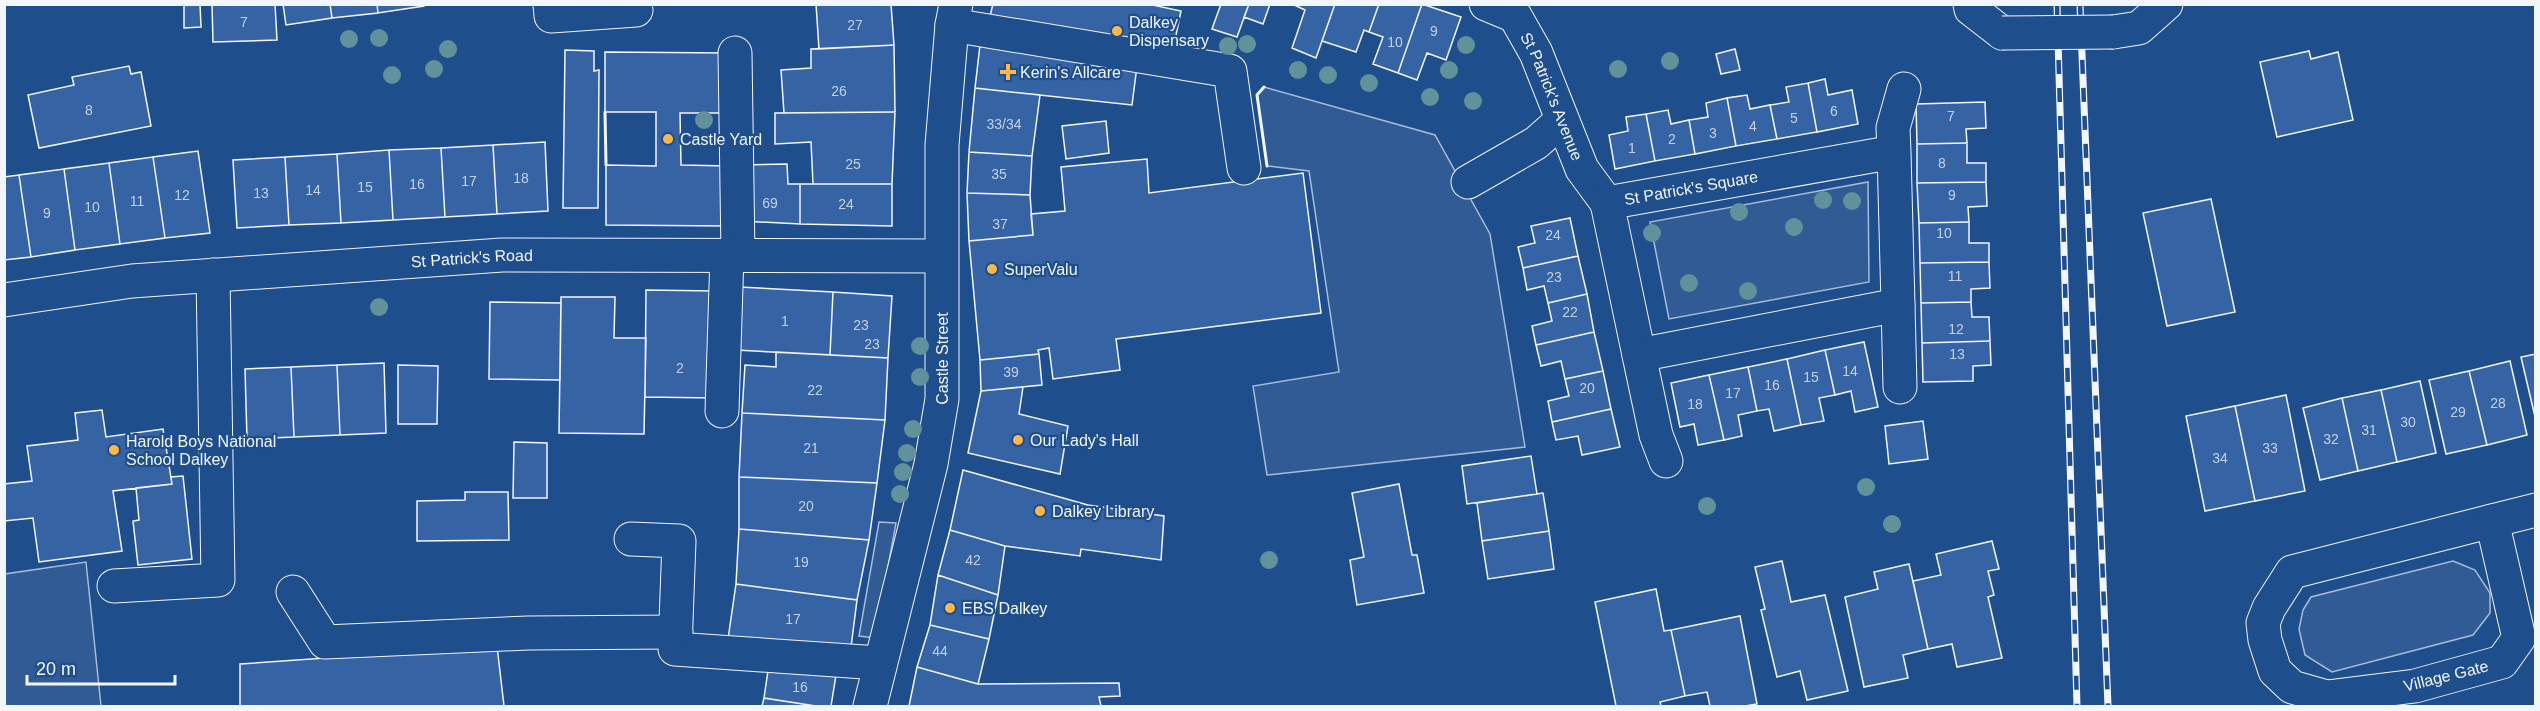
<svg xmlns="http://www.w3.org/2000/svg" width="2540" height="711" viewBox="0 0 2540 711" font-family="Arial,sans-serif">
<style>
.built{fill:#305b95;stroke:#a8bbd7;stroke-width:1.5}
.building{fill:#3563a3;stroke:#f2f6ff;stroke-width:1.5}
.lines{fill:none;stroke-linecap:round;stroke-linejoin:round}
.minor-casing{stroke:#f2f6ff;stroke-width:35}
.major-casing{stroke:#f2f6ff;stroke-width:35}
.minor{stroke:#1f4e8c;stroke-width:33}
.major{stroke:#1f4e8c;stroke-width:33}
.rail-casing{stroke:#f2f6ff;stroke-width:7}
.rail{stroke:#1f4e8c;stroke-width:4.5;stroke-dasharray:14;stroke-linecap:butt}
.minor-bridge-casing{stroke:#f2f6ff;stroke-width:35;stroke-linecap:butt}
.minor-bridge{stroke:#1f4e8c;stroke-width:33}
.wall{stroke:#f2f6ff;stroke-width:3}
.tree{fill:#61919a}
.poi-dot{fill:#ffb74d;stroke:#1f4e8c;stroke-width:2}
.labels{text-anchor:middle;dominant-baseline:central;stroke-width:4.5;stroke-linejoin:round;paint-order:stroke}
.number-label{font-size:14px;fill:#c3d1e8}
.poi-label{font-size:16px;fill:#f2f6ff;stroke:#1f4e8c;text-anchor:start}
.street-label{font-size:16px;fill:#f2f6ff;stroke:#1f4e8c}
</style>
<rect width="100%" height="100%" fill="#1f4e8c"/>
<path class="built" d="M1264 87 1435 135 1490 234 1525 447 1267 475 1253 386 1339 372 1309 171 1267 166 1257 95Z
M1868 182 1869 282 1669 319 1650 222Z
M879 522 896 523 875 638 859 636Z
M2453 561 2475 570 2490 593V613L2473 635 2332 672 2305 655 2299 629 2303 610 2311 597Z
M86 562 101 706H5V574Z"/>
<path class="building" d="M184 4H200L201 27 184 28Z
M212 4H275L277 40 213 42Z
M283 4H330L332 18 286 25Z
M330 4H377L378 13 332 18Z
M377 4H424V6L378 13Z
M816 4H891L894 45 819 49Z
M993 4H1148L1181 11 1173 50 990 16Z
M1221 4H1249L1237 37 1212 29Z
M1249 4H1270L1263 24 1244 17Z
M1335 4H1379L1369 32 1364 30 1356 52 1322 41Z
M1335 4 1316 58 1292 48 1305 10 1292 4Z
M1379 4H1422L1398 73 1373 64 1383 37 1369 32Z
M1422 4 1461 17 1446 60 1427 53 1417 80 1398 73Z
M894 45 895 112 784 113 781 70 811 68V49Z
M980 45 1137 66 1132 105 975 88Z
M1735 49 1740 70 1721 74 1716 54Z
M565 50 594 51V71L599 70 598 208H563Z
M2309 51 2311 59 2338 52 2353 120 2277 137 2260 62Z
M605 52 728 53 727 113H680L681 165 728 166V226L606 225V165L656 166V112H605Z
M129 66 131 74 141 72 151 126 39 148 28 95 74 85 72 77Z
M1825 79 1828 95 1852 90 1858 124 1817 132 1808 83Z
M1808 83 1817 132 1777 139 1770 105 1789 102 1786 87Z
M975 88 1040 95 1032 156 969 152Z
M1747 95 1750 109 1770 105 1777 139 1736 146 1727 98Z
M1727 98 1736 146 1695 154 1689 120 1708 117 1706 103Z
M1985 102 1986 128 1966 129 1967 143 1917 144 1916 104Z
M1668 110 1671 124 1689 120 1695 154 1655 161 1646 114Z
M895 112 892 184H813L811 142 775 144V113Z
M1646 114 1655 161 1615 169 1609 135 1628 131 1626 117Z
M1106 121 1109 153 1066 159 1062 126Z
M545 142 548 211 497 214 493 145Z
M1967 143V163H1986V182L1917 183V144Z
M493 145 497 214 445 217 441 148Z
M441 148 445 217 393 220 389 150Z
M389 150 393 220 341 223 337 154Z
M198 151 210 233 165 238 153 157Z
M969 152 1032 156 1030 195 967 193Z
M337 154 341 223 289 225 285 157Z
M153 157 165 238 120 244 109 163Z
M285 157 289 225 237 228 233 160Z
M1147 159 1149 193 1303 173 1321 313 1116 339 1120 370 1053 379 1049 348 1038 350 1039 354 980 360 969 241 1033 235 1031 214 1065 211 1061 167Z
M109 163 120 244 75 250 64 169Z
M787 164 788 184H800V224L741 221 742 165Z
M64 169 75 250 31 257 19 175Z
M19 175 31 257 4 260V177Z
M1986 182 1987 206 1968 207 1969 222 1919 223 1917 183Z
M800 184H892V226L800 224Z
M967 193 1030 195 1033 235 969 241Z
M2211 199 2235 312 2167 326 2143 213Z
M1570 218 1578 256 1523 268 1518 247 1535 243 1531 226Z
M1969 222V243H1989V262L1920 263 1919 223Z
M1578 256 1587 294 1548 303 1544 286 1527 290 1523 268Z
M1989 262 1990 288 1971 289V302L1921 303 1920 263Z
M739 287 833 292 830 355 736 350Z
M646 290 715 291 714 398 645 397Z
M833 292 892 296 888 358 830 355Z
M1587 294 1594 332 1536 345 1532 326 1552 321 1548 303Z
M561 297H615L614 338H646L644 434 559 433Z
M490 302 561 303 560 380 489 379Z
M1971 302 1972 317H1989L1990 341 1922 343 1921 303Z
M1594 332 1603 371 1565 379 1561 361 1541 366 1536 345Z
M1990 341 1991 365 1973 366V381L1923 382 1922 343Z
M1864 342 1878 407 1855 412 1851 391 1835 395 1825 350Z
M1825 350 1835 395 1819 398 1824 421 1801 425 1787 359Z
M776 352 888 358 885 420 742 413 745 365 776 367Z
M1039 354 1042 385 981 391 980 360Z
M2536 354V421L2521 357Z
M1787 359 1801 425 1774 431 1769 409 1757 411 1748 367Z
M2510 361 2527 435 2487 445 2469 371Z
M384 363 386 433 340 435 337 365Z
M337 365 340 435 294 437 291 367Z
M398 365 438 366 437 424H398Z
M291 367 294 437 247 439 245 369Z
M1748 367 1757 411 1738 415 1742 436 1724 440 1709 375Z
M1603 371 1611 409 1552 422 1548 401 1569 396 1565 379Z
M2469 371 2487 445 2446 454 2429 380Z
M1709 375 1724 440 1698 445 1694 424 1680 427 1671 383Z
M2420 381 2436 453 2397 462 2381 390Z
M1023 387 1019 414 1068 426 1060 474 968 453 981 391Z
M2381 390 2397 462 2358 471 2342 398Z
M2286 395 2305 491 2255 501 2235 406Z
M2342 398 2358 471 2320 480 2303 408Z
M2235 406 2255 501 2205 511 2186 416Z
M1611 409 1620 447 1582 455 1578 436 1556 440 1552 422Z
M102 410 106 437 163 429 172 484 113 491 122 551 39 562 33 518 4 521V484L32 481 27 446 78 440 75 413Z
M742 413 885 420 877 483 739 477Z
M1923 421 1928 459 1889 464 1885 426Z
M514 442 547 443V498H513Z
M1531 456 1537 494 1467 504 1462 466Z
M963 470 1088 505 1164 516 1161 560 1081 549 1080 556 1005 546 950 530Z
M183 476 192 559 138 565 133 521 139 520 136 488 172 484 171 477Z
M739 477 877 483 869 540 739 529Z
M1399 484 1412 555H1417L1424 593 1357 605 1350 560 1364 557 1352 493Z
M465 492H508L509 540 417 541V501L465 500Z
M1543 493 1549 531 1482 541 1477 503Z
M739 529 869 540 857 600 736 584Z
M950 530 1005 546 998 595 938 575Z
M1549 531 1554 569 1488 579 1482 541Z
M1992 541 1999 569 1988 571 1994 595 1988 597 2002 658 1957 667 1952 644 1928 649 1913 581 1941 575 1936 554Z
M1782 561 1791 602 1825 595 1848 691 1807 700 1800 671 1777 677 1761 610 1765 609 1755 567Z
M1909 564 1928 649 1903 655 1908 678 1864 687 1845 597 1878 589 1874 572Z
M938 575 998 595 989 639 930 625Z
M736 584 857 600 850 655 728 639Z
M1656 589 1664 631 1671 630 1685 696 1660 702 1661 706H1616L1595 602Z
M1740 616 1757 704 1745 706H1710L1707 692 1685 696 1671 630Z
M930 625 989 639 978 684 917 667Z
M497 646 504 706H240V664Z
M769 664 836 675 831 706H816L764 698Z
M917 667 978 684 1119 683 1120 696 1099 697 1101 706H909Z
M764 698 816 706H762Z"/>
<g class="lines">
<defs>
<g id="minor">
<path d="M550 4 551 16 636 10"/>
<path id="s1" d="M1486 4 1515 16 1536 53 1582 169 1607 203"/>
<path d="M1970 4 1971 9 2002 33"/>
<path d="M952 25 1230 71 1244 168"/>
<path d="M2113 32 2139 28 2166 4"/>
<path d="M735 53 738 255"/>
<path d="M1894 152 1607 203 1639 355 1898 305 1894 152 1893 128 1904 89"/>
<path d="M1468 182 1536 143 1562 120"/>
<path id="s2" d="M4 300 132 281 502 255 941 256"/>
<path d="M1898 305 1900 387"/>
<path d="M1639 355 1656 435 1666 461"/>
<path d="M722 411 727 255"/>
<path d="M2492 521 2519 638 2502 662 2415 686 2327 697 2292 687 2275 671 2265 640 2263 623 2269 608 2292 572Z"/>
<path d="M2492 521 2536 510"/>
<path d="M631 539 679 541 675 649 879 663"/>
<path d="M114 586 218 580 213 275"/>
<path d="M293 592 325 642 528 633 676 632"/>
</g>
<g id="major">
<path id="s3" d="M870 706 931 464 942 399V145L952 25 956 4"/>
</g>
</defs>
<use href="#minor" class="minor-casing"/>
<use href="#major" class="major-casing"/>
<use href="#minor" class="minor"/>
<use href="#major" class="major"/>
<defs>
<path id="rail" d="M2057 4 2077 706
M2080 4 2108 706"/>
</defs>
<use href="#rail" class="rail-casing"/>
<use href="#rail" class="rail"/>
<defs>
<path id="minor-bridge" d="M2002 33 2113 32"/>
</defs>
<use href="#minor-bridge" class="minor-bridge-casing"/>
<use href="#minor-bridge" class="minor-bridge"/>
<path class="wall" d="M1264 87 1257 95 1267 166
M605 112 606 165"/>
</g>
<g class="tree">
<circle cx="379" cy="38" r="9"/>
<circle cx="349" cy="39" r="9"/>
<circle cx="1247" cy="44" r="9"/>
<circle cx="1466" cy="45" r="9"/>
<circle cx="1228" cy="46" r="9"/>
<circle cx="448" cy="49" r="9"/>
<circle cx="1670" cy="61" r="9"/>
<circle cx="434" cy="69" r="9"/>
<circle cx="1618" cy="69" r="9"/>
<circle cx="1298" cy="70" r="9"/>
<circle cx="1449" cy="70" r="9"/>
<circle cx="392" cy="75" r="9"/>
<circle cx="1328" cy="75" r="9"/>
<circle cx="1369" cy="83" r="9"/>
<circle cx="1430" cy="97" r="9"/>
<circle cx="1473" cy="101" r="9"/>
<circle cx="704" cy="120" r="9"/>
<circle cx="1823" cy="200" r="9"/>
<circle cx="1852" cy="201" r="9"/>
<circle cx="1739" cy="212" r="9"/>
<circle cx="1794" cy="227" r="9"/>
<circle cx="1652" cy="233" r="9"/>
<circle cx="1689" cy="283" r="9"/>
<circle cx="1748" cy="291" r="9"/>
<circle cx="379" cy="307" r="9"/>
<circle cx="920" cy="346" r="9"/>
<circle cx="920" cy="377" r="9"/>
<circle cx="913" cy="429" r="9"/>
<circle cx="907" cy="453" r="9"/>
<circle cx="903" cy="472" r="9"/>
<circle cx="1866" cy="487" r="9"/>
<circle cx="900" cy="494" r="9"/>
<circle cx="1707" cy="506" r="9"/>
<circle cx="1892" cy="524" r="9"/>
<circle cx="1269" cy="560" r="9"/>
</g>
<g class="poi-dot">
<circle cx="1117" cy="31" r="6"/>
<path d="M1005 63h6v6h6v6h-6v6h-6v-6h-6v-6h6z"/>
<circle cx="668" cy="139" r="6"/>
<circle cx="992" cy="269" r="6"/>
<circle cx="1018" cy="440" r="6"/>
<circle cx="114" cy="450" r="6"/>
<circle cx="1040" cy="511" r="6"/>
<circle cx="950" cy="608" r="6"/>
</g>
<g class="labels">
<g class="number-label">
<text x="244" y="22">7</text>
<text x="855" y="25">27</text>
<text x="1434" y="31">9</text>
<text x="1395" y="42">10</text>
<text x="839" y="91">26</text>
<text x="89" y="110">8</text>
<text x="1834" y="111">6</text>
<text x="1951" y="116">7</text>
<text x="1794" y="118">5</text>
<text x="1004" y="124">33/34</text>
<text x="1753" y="126">4</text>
<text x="1713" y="133">3</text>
<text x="1672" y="139">2</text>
<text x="1632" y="148">1</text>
<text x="1942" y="163">8</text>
<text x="853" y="164">25</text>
<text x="999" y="174">35</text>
<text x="521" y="178">18</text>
<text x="469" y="181">17</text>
<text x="417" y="184">16</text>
<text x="365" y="187">15</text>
<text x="313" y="190">14</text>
<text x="261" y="193">13</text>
<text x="182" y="195">12</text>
<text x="1952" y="195">9</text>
<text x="137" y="201">11</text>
<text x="770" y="203">69</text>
<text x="846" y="204">24</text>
<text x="92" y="207">10</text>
<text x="47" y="213">9</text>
<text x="1000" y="224">37</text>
<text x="1944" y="233">10</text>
<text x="1553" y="235">24</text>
<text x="1955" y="276">11</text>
<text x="1554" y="277">23</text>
<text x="1570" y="312">22</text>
<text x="785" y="321">1</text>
<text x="861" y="325">23</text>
<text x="1956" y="329">12</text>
<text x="872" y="344">23</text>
<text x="1957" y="354">13</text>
<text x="680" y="368">2</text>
<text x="1850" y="371">14</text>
<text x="1011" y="372">39</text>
<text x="1811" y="377">15</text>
<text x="1772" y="385">16</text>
<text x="1587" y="388">20</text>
<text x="815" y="390">22</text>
<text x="1733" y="393">17</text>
<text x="2498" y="403">28</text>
<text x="1695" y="404">18</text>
<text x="2458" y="412">29</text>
<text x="2408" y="422">30</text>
<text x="2369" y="430">31</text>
<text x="2331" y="439">32</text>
<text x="811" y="448">21</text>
<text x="2270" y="448">33</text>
<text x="2220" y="458">34</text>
<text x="806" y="506">20</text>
<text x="973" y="560">42</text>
<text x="801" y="562">19</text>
<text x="793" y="619">17</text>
<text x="940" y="651">44</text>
<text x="800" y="687">16</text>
</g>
<g class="poi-label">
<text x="1129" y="22">Dalkey<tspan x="1129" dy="18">Dispensary</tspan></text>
<text x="1020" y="72">Kerin's Allcare</text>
<text x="680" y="139">Castle Yard</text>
<text x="1004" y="269">SuperValu</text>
<text x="1030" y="440">Our Lady's Hall</text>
<text x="126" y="441">Harold Boys National<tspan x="126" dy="18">School Dalkey</tspan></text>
<text x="1052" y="511">Dalkey Library</text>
<text x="962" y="608">EBS Dalkey</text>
</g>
<g class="street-label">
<text stroke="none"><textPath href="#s1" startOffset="120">St Patrick's Avenue</textPath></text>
<text transform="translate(1691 188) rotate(-10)">St Patrick's Square</text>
<text stroke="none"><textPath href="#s2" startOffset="470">St Patrick's Road</textPath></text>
<text stroke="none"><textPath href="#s3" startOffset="356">Castle Street</textPath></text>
<text transform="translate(2446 676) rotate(-14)">Village Gate</text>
</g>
</g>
<rect width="2540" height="711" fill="none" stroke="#f2f6ff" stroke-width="12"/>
<path d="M27 675v9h148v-9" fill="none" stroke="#f2f6ff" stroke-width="3"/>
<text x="36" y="675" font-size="18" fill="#f2f6ff" stroke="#1f4e8c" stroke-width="4.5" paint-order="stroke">20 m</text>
</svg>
